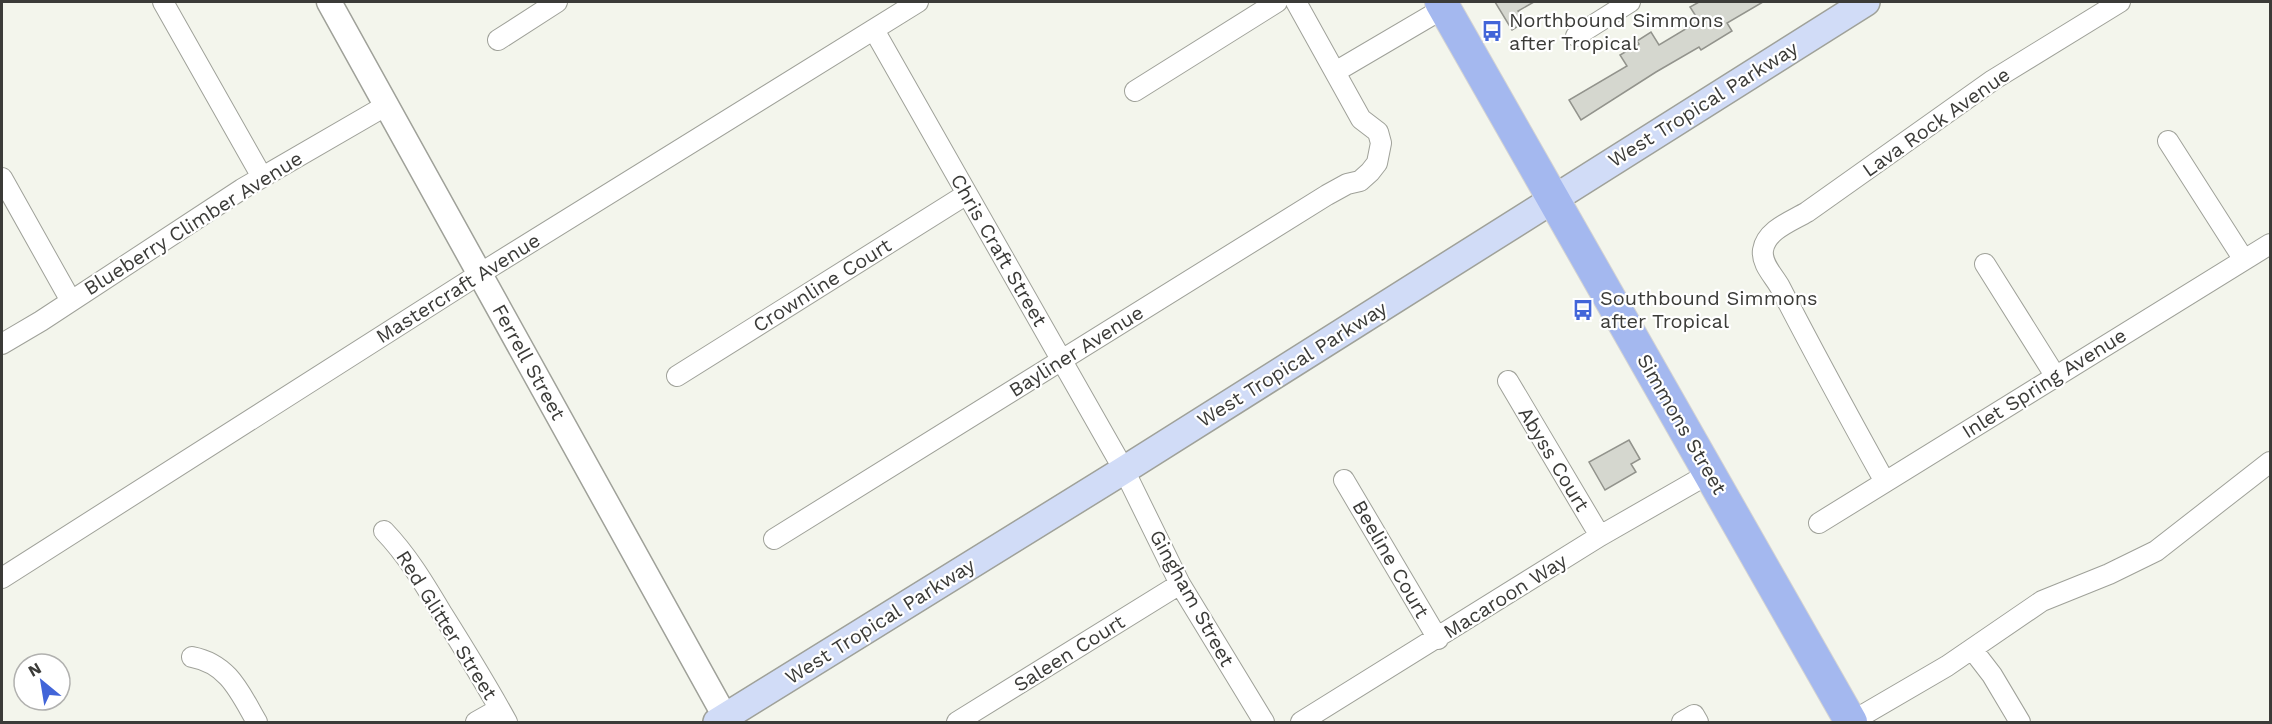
<svg xmlns="http://www.w3.org/2000/svg" width="2272" height="724" viewBox="0 0 2272 724" font-family="'Work Sans',sans-serif">
<style>
.building{fill:#d5d7cf;stroke:#92938c;stroke-width:1.5}
.lines{fill:none;stroke-linecap:round;stroke-linejoin:round}
.minor-casing{stroke:#9fa199;stroke-width:22}
.tertiary-casing{stroke:#9fa199;stroke-width:27}
.secondary-casing{stroke:#9fa199;stroke-width:30}
.primary-casing{stroke:#d4d4d3;stroke-width:34}
.minor{stroke:#fff;stroke-width:20}
.tertiary{stroke:#fff;stroke-width:24}
.secondary{stroke:#d1dcf7;stroke-width:27}
.primary{stroke:#a4b8ef;stroke-width:32}
.labels{text-anchor:middle;dominant-baseline:central;stroke-width:4.5;stroke-linejoin:round;paint-order:stroke}
.poi-label{font-size:20px;fill:#3b3b38;stroke:#fff;text-anchor:start}
.street-label{font-size:20px;fill:#3b3b38;stroke:#fff}
</style>
<rect width="100%" height="100%" fill="#f3f5ec"/>
<path class="building" d="M1495 2H1534L1518 11 1525 22 1512 30Z
M1699 2H1763L1727 23 1732 31 1701 50 1699 47 1656 72 1581 120 1569 100 1627 66 1620 55 1639 44 1637 41 1651 32 1659 45 1699 21 1690 7Z
M1629 440 1640 459 1631 464 1636 472 1605 490 1589 462Z"/>
<g class="lines">
<defs>
<path id="minor" d="M163 2 262 177
M874 30 1124 470 1180 584 1264 722
M1576 36 1630 2
M498 40 557 2
M1335 72 1444 8
M1135 91 1277 2
M2168 141 2244 260
M2 178 71 301
M1985 264 2056 377
M2 344 41 321 242 189 387 105
M677 376 967 194
M1508 381 1600 536
M1344 480 1438 639
M1885 482C1849 417 1814 353 1780 287 1774 276 1761 264 1763 250 1766 230 1792 221 1807 212L1993 80 2120 2
M1819 523 2270 244
M384 531C408 556 425 585 443 615 465 650 487 686 507 722
M774 539 1327 195 1347 184 1360 181 1370 172 1377 163 1381 143 1378 132 1361 119 1296 2
M2 578 481 273 918 2
M1972 649 1992 675 2020 722
M192 657C229 664 240 693 257 722
M476 722 499 709
M957 722 1180 584
M1301 722 1600 536 1710 473
M1682 722 1694 715 1698 722
M1851 722 1947 666 2042 601 2109 574 2156 551 2270 462"/>
<path id="tertiary" d="M329 2 728 722"/>
<path id="secondary" d="M717 722 1124 470 1866 2"/>
<path id="primary" d="M1441 2 1851 722"/>
</defs>
<use href="#minor" class="minor-casing"/>
<use href="#tertiary" class="tertiary-casing"/>
<use href="#secondary" class="secondary-casing"/>
<use href="#primary" class="primary-casing"/>
<use href="#minor" class="minor"/>
<use href="#tertiary" class="tertiary"/>
<use href="#secondary" class="secondary"/>
<use href="#primary" class="primary"/>
</g>
<defs>
<symbol id="bus-bare" viewBox="-9 -9 18 18"><path d="M-5-6H5V4H4V6H2V4H-2V6H-4V4H-5ZM-3.5-4V0h7V-4ZM-3.5 1.2v1.5H-2V1.2ZM2 1.2v1.5H3.5V1.2Z" fill="#4265d8" stroke="#fff" stroke-width="2.5" paint-order="stroke"/></symbol>
</defs>
<g fill-rule="evenodd">
<use href="#bus-bare" x="1477" y="16" width="30" height="30"/>
<use href="#bus-bare" x="1568" y="295" width="30" height="30"/>
</g>
<g class="labels">
<g class="poi-label">
<text x="1509" y="20">Northbound Simmons<tspan x="1509" dy="23">after Tropical</tspan></text>
<text x="1600" y="298">Southbound Simmons<tspan x="1600" dy="23">after Tropical</tspan></text>
</g>
<g class="street-label">
<text transform="translate(1703 104) rotate(-32)">West Tropical Parkway</text>
<text transform="translate(1936 122) rotate(-35)">Lava Rock Avenue</text>
<text transform="translate(193 223) rotate(-32)">Blueberry Climber Avenue</text>
<text transform="translate(999 250) rotate(60)">Chris Craft Street</text>
<text transform="translate(822 285) rotate(-32)">Crownline Court</text>
<text transform="translate(458 288) rotate(-32)">Mastercraft Avenue</text>
<text transform="translate(1076 351) rotate(-32)">Bayliner Avenue</text>
<text transform="translate(529 362) rotate(61)">Ferrell Street</text>
<text transform="translate(1292 364) rotate(-32)">West Tropical Parkway</text>
<text transform="translate(2044 383) rotate(-32)">Inlet Spring Avenue</text>
<text transform="translate(1682 424) rotate(60)">Simmons Street</text>
<text transform="translate(1554 459) rotate(59)">Abyss Court</text>
<text transform="translate(1391 559) rotate(60)">Beeline Court</text>
<text transform="translate(1505 596) rotate(-32)">Macaroon Way</text>
<text transform="translate(1192 598) rotate(61)">Gingham Street</text>
<text transform="translate(880 621) rotate(-32)">West Tropical Parkway</text>
<text transform="translate(447 625) rotate(58)">Red Glitter Street</text>
<text transform="translate(1069 653) rotate(-32)">Saleen Court</text>
</g>
</g>
<rect width="2272" height="724" fill="none" stroke="#3b3b38" stroke-width="6"/>
<g transform="translate(42 682) rotate(330)"><circle r="28" fill="#ffffff" stroke="#b1b1af" stroke-width="1.5"/>
<path d="M0-4.5L10 22L0 15L-10 22Z" fill="#4265d8"/>
<text y="-9" font-size="16" font-weight="bold" text-anchor="middle" fill="#3b3b38">N</text>
</g>
</svg>
